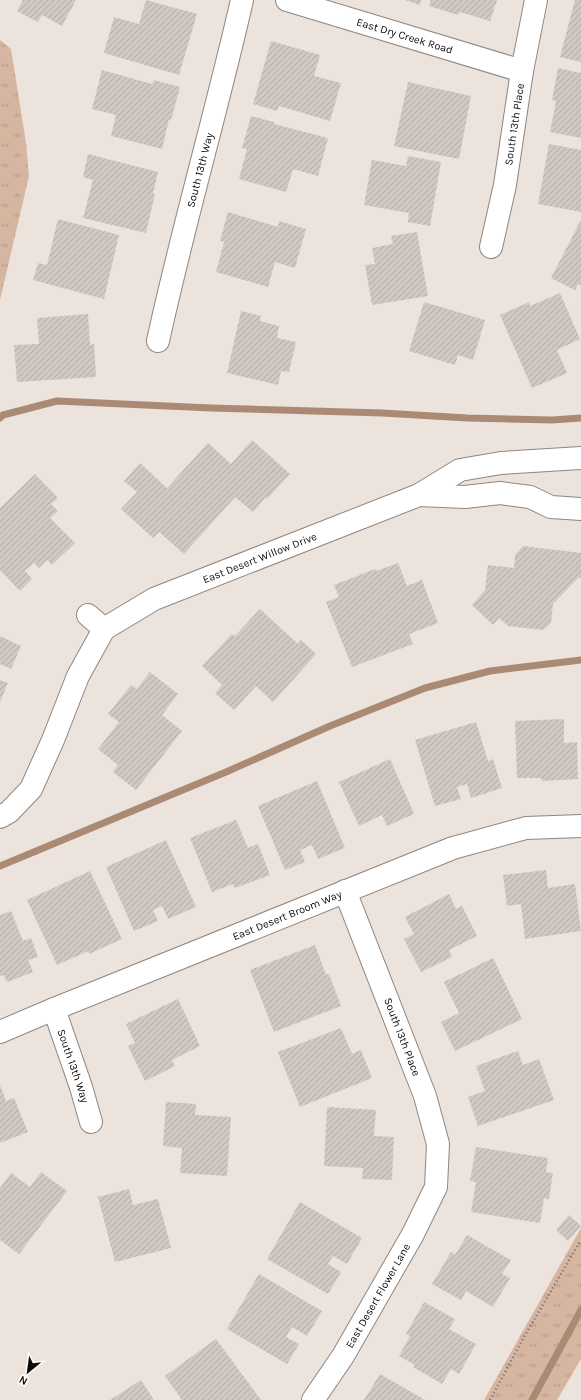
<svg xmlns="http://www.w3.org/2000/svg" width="581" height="1400" viewBox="0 0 581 1400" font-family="Karla,sans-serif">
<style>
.grass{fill:url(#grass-tufts)}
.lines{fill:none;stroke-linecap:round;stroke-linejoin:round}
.stream{stroke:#aa8a75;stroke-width:7}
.building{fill:url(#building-hatch)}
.minor-casing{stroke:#8f8681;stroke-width:24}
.path{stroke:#726c68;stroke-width:2.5;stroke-dasharray:1 3;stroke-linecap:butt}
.minor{stroke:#fff;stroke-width:22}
.labels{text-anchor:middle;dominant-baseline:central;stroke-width:4;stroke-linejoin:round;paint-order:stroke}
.street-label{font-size:11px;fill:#0e0a09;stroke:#fff}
</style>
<defs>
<pattern id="grass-tufts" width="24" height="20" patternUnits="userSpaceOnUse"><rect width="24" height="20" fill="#d6b5a1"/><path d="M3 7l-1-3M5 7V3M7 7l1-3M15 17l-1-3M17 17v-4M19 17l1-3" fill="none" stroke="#b69a89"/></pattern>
<pattern id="building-hatch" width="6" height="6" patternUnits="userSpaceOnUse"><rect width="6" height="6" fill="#d2c8c2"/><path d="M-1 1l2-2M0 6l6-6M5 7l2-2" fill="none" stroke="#b3aaa5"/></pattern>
</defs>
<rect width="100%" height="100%" fill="#ede3dd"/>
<path class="grass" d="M0 40 11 49 26 143 29 176 0 300Z
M581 1228V1359L557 1400H484Z"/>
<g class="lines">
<path class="stream" d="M0 418 3 415 57 401 211 408 382 413 467 418 552 420 581 418
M0 866 226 772 330 726 425 688 490 671 581 660
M532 1400 581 1310"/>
</g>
<path class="building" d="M23 0H76L62 26 42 15 38 22 17 11Z
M146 0 197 14 179 75 104 53 114 17 139 24Z
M405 0H421L420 5Z
M431 0H497L490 21 460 12 458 15 429 6Z
M575 0H581V62L560 57Z
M271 41 320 55 314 76 341 83 330 121 279 106 277 111 253 104Z
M558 68 581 73V138L550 132 556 101 552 100Z
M102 70 152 84 154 80 180 87 171 120 169 119 162 149 111 136 116 115 92 109Z
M408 82 471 96 459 159 394 146Z
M251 116 274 122V124L328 138 318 176 293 169 286 192 239 179 247 149 242 148Z
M549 144 581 150V212L538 204Z
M88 154 158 172 153 194H155L146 233 83 218 93 180 83 177Z
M408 156 441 162 430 226 408 222 409 213 364 205 372 160 406 166Z
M228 212 278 227 279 221 306 229 295 268 275 262 268 287 216 272 224 242 220 241Z
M58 219 119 235 104 299 33 280 38 263 47 265Z
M581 220V285L578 284 575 290 551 278Z
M417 232 428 296 372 305 365 265 375 264 372 248 393 244 391 236Z
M560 293 580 339 557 350 567 373 532 388 500 315 529 302 530 306Z
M424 302 485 320 473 360 458 355 455 365 409 351Z
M241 311 261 316 260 321 279 326 277 338 296 342 289 372 281 371 278 385 227 373Z
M88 314 90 345 94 344 96 377 17 382 14 345 39 344 37 318Z
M252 440 290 474 267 499 266 497 253 512 235 497 184 554 159 532 153 538 121 509 137 492 124 481 140 463 167 488 208 443 231 464Z
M35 474 58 498 51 504 58 511 50 518 75 543 52 565 47 560 39 568 34 563 25 571 32 579 20 591 0 570V508Z
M523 546 581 553V578H578L553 604 551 623 543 630 508 626 499 618 493 625 472 605 485 590 488 565 514 568 515 555Z
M398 563 407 586 422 580 438 623 409 634 413 644 352 667 326 602 339 597 334 585 375 569 376 571Z
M260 609 298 644 301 640 316 654 273 702 256 686 234 710 215 693 222 685 202 666 232 634 235 636Z
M0 636 21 646 11 669 0 664Z
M150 672 178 694 162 715 182 731 136 790 113 772 118 765 98 749 119 722 108 714 131 685 137 689Z
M0 680 8 683 0 702Z
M564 719V743L577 742 578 779 542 781 541 778H517L515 721Z
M476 722 488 761 493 759 502 788 471 798 467 784 457 787 461 799 435 806 415 740Z
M390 759 414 814 387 826 382 815 359 826 339 782Z
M317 781 345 848 318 859 312 845 300 850 305 862 285 870 258 806Z
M236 820 248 848 258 844 270 875 235 888 233 884 212 892 190 838Z
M166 840 196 907 168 919 162 906 153 910 158 921 134 931 106 867Z
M546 870 548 888 575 884 581 931 525 939 521 904 507 906 503 875Z
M90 871 122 939 89 954 88 951 57 965 27 900Z
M449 894 456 909 462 906 477 936 449 950 452 957 421 972 404 939 414 934 405 917Z
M11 911 23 941 31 938 38 957 28 960 33 972 7 982 4 975 0 976V915Z
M315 945 326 975 329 974 341 1006 274 1032 250 970Z
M493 958 522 1019 455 1051 441 1022 459 1013 444 982Z
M178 999 200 1046 172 1060 175 1066 145 1081 128 1046 135 1043 126 1024Z
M341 1028 352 1054 361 1050 372 1078 300 1107 278 1052Z
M518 1051 523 1065 539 1059 554 1100 478 1126 468 1097 485 1091 476 1066Z
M0 1085 6 1101 14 1098 28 1132 0 1143Z
M166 1102 196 1104 195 1115 231 1117 227 1176 180 1173 182 1148 163 1146Z
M327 1107 376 1110 374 1136 394 1137 392 1180 362 1179 363 1168 324 1166Z
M476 1147 548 1158 546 1172 553 1173 549 1199 544 1198 540 1223 471 1212 476 1182 470 1181Z
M41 1172 67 1191 19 1254 0 1240V1188L11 1173 30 1187Z
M129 1189 133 1205 158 1199 171 1248 115 1262 98 1197Z
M300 1202 362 1238 347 1264 333 1256 328 1264 341 1272 328 1294 267 1259Z
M569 1215 581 1226 568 1241 556 1230Z
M467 1235 511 1260 502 1274 510 1278 493 1307 466 1291 461 1300 432 1284 451 1252 455 1255Z
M259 1274 322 1311 307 1336 292 1327 286 1337 299 1344 287 1364 227 1329Z
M424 1302 455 1319 449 1329 476 1344 459 1374 451 1369 442 1384 413 1367 415 1365 399 1356 410 1336 406 1334Z
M216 1339 261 1400H182L165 1376Z
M380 1374 425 1400H364Z
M141 1380 154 1400H110Z"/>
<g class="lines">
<defs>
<g id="minor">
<path id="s1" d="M287 0 522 71"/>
<path id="s2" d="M491 247 505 185 522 71 536 0"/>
<path id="s3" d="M158 341C183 226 216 114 242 0"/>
<path d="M419 495 465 497 500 493 530 497 551 507 581 509"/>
<path d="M88 615 104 629"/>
<path id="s4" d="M0 817 9 812 31 789 53 740 78 676 104 629 154 599 419 495 460 470 501 463 581 458"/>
<path id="s5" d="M54 1009 81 1087 91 1122"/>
<path id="s6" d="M0 1032 54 1009 453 848 526 828 581 826"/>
<path id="s7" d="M313 1400 343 1356 413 1234 436 1187 438 1144 425 1096 345 891"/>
</g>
</defs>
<use href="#minor" class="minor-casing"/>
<path class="path" d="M490 1400 524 1337 581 1240"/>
<use href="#minor" class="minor"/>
</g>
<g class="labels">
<g class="street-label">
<text stroke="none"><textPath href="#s1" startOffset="123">East Dry Creek Road</textPath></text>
<text stroke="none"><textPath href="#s2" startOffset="125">South 13th Place</textPath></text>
<text stroke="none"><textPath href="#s3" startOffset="176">South 13th Way</textPath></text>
<text stroke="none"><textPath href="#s4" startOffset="390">East Desert Willow Drive</textPath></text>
<text stroke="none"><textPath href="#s6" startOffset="310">East Desert Broom Way</textPath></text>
<text transform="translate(402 1037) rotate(69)">South 13th Place</text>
<text stroke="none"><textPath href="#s5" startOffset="60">South 13th Way</textPath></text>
<text stroke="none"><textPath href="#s7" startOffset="123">East Desert Flower Lane</textPath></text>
</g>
</g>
<g transform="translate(28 1372) rotate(209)" stroke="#ffffff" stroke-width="3" paint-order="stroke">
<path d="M0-3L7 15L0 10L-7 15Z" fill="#0e0a09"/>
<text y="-6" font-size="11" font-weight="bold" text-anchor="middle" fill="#0e0a09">N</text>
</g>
</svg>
